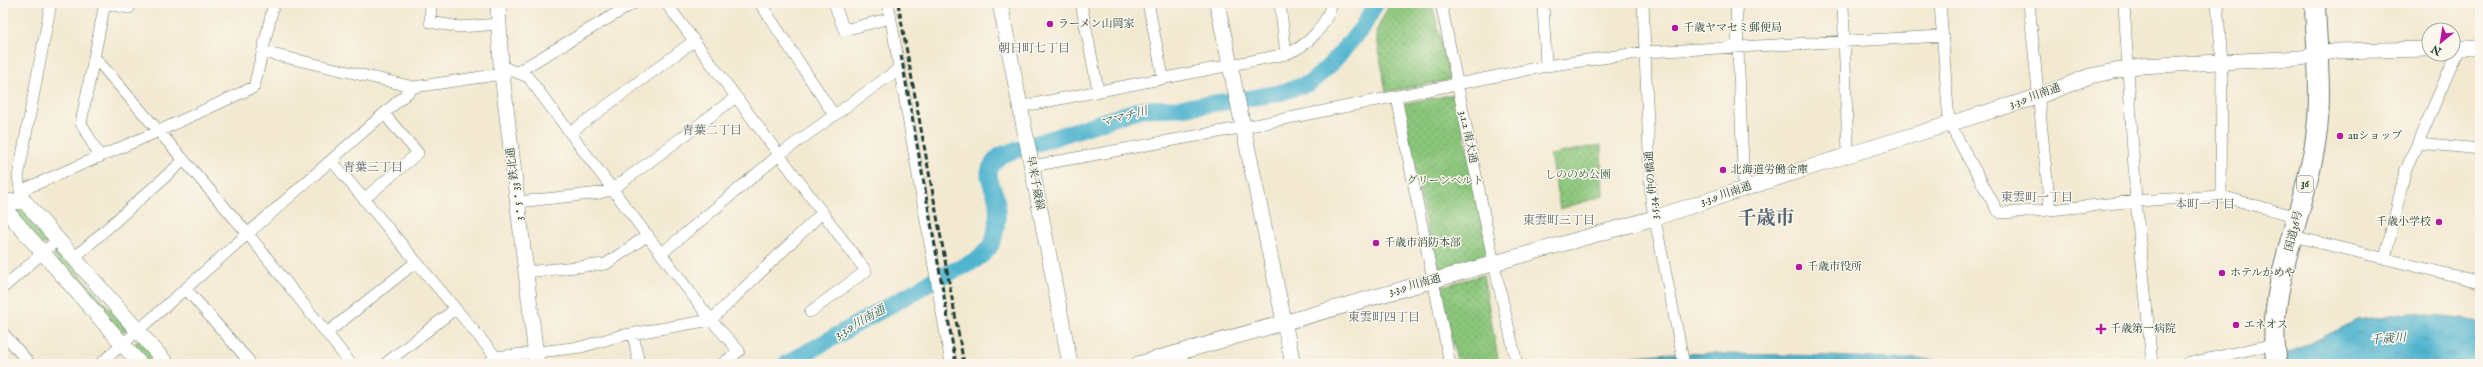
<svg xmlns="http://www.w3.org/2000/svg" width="2483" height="367" viewBox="0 0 2483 367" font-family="'IM FELL English','Noto Serif JP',serif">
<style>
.green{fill:#8bc67b;stroke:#558258}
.park{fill:url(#park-dots);stroke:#558258}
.water{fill:url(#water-ripples);stroke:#387882}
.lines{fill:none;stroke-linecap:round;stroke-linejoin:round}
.river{stroke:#50b4cf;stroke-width:17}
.street-casing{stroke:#69796b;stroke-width:12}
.secondary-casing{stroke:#69796b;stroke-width:16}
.highway-casing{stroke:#69796b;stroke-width:22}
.street{stroke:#fff;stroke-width:11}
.secondary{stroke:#fff;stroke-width:15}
.highway{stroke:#fff;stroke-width:20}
.rail{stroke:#1f3d34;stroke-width:3;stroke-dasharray:6 3;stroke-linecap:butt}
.poi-dot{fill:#b5179e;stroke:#fbf7ec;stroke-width:1.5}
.labels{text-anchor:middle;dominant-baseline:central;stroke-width:3;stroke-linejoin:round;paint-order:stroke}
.shield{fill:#fbf7ec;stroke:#61756b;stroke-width:1}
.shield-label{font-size:10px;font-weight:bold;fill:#1f3d34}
.poi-label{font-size:11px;fill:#1f3d34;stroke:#fbf7ec;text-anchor:start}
.street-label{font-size:11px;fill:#1f3d34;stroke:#fbf7ec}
.park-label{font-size:11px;fill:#3a5f46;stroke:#fbf7ec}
.neighbourhood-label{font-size:12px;fill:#576772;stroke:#fbf7ec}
.water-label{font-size:12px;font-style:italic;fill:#2e6162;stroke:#fbf7ec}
.town-label{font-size:19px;font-weight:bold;fill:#576772;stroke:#fbf7ec}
</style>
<defs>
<pattern id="park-dots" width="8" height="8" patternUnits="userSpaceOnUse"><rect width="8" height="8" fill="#8bc67b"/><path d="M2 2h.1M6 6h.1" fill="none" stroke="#71a266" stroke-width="1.8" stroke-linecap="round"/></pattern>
<pattern id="water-ripples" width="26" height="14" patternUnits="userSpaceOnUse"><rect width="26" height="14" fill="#50b4cf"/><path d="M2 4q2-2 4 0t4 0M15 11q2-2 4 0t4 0" fill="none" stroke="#4294a9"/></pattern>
</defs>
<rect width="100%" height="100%" fill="#fbf7ec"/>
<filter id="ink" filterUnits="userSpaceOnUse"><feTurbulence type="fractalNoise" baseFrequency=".025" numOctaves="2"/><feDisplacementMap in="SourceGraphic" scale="8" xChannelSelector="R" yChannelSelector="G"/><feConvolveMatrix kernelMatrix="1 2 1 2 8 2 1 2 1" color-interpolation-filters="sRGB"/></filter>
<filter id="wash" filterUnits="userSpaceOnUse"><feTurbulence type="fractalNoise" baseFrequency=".012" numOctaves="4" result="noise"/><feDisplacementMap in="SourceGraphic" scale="16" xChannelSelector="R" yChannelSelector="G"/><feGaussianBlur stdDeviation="0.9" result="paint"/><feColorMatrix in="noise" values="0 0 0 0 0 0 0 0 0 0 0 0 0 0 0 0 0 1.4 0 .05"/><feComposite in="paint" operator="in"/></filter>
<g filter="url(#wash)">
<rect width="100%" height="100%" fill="#f3e9d1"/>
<path class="green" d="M15 207H21L50 238 49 243 42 244 15 215Z
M58 249 129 331 120 332 53 255Z
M140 339 162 364H147L132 346Z"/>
<path class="park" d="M1390 3H1432L1450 80 1386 92 1376 32Z
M1456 94 1489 258 1435 271 1402 104Z
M1601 145 1603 196 1560 209 1550 155Z
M1483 275 1499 364H1458L1439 287Z"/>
<path class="water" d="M2411 313 2462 318 2480 324V364L2396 361 2386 364H2258L2302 347 2358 320Z
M1669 353C1742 355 1815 354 1888 359 1910 360 1930 356 1951 364H1596L1635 356Z"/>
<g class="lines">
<path class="river" d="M786 364 919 289C940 272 970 270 988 249 997 239 998 215 997 202 996 193 988 181 989 172 990 165 996 160 1001 155L1141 109 1180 108 1245 99 1279 93 1310 83 1330 65 1362 28 1376 3"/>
</g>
</g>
<g filter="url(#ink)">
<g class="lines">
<defs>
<path id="street" d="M104 3 129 8 131 3
M431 3 430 22 460 27 499 24
M666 3 866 271 810 312
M760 3 834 115
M834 3 844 30 891 18
M888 3 951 364
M1081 3 1098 90
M1148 3 1163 77
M1280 3 1286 54
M1441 3 1494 264 1517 364
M1543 3 1546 66
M1643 3 1651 200 1684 364
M1736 3 1744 188
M1843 3 1848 155
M1940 3 1949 123 1997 210 2001 213 2050 210 2136 201 2221 196 2298 217
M2029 3 2050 210
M2124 3 2136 201 2152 364
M2217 3 2222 61 2221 196
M263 52 414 87
M96 59 248 234 351 364
M501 66 528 77 711 320 739 351 722 364
M517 72 634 3
M1396 97 1450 364
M1019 107 1286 54C1308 46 1326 26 1332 3
M571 132 694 41
M2419 143 2480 149
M100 157 81 123 105 3
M332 161 496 357
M1032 166 1245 127 1546 66 1645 52 1943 36
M21 195 18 177 51 3
M364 199 418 153 384 114
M14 202 27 188 159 131 254 87 274 3
M518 202 600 193 613 189 736 97
M2293 236 2480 282
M662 253 779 155 900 68
M74 258 184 160
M2385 259 2405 172 2459 48
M526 272 606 264 648 235
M3 288 58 239
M186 289 249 361 246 364
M3 333 30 364
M327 333 416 262
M633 334 639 364
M1179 353 1182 364
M100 364 414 87 502 74
M385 364 455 309
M487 364 496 357 581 347 619 336 711 320 822 213
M2186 364 2274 344"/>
<path id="secondary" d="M498 3 501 66 537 364
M1000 3 1070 364
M1217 3 1293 364
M2453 48H2480
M3 201 25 202 167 364
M7 202 8 213 140 364
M1138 364 1654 218 1848 155 2037 97 2090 76 2139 66 2301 58 2336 51 2429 49"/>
<path id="highway" d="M2277 364C2263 291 2309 204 2317 130 2322 88 2316 45 2315 3"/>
</defs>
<use href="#street" class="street-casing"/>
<use href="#secondary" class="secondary-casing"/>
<use href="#highway" class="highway-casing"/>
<use href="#street" class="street"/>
<use href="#secondary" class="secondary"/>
<use href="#highway" class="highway"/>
<path class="rail" d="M898 3 964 364
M901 55 956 364"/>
</g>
</g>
<g class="poi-dot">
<circle cx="1050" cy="24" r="4"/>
<circle cx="1675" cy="28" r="4"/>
<circle cx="2340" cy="136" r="4"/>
<circle cx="1723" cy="170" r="4"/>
<circle cx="2439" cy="222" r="4"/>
<circle cx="1376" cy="243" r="4"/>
<circle cx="1799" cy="267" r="4"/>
<circle cx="2222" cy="273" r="4"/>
<circle cx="2236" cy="325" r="4"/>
<path d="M2099 323h4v4h4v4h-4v4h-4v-4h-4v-4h4z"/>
</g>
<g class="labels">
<rect class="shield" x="2297" y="176" width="16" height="16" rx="3"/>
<g class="shield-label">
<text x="2305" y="184">36</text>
</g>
<g class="poi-label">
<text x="1058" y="24">ラーメン山岡家</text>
<text x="1683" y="28">千歳ヤマセミ郵便局</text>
<text x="2348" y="136">auショップ</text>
<text x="1731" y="170">北海道労働金庫</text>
<text x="2431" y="222" text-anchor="end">千歳小学校</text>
<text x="1384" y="243">千歳市消防本部</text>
<text x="1807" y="267">千歳市役所</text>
<text x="2230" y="273">ホテルかめや</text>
<text x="2244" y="325">エネオス</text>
<text x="2110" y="329">千歳第一病院</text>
</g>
<g class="street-label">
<text transform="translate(2035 96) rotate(-19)">3.3.9 川南通</text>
<text transform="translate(1468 137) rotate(78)">3.1.2 南大通</text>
<text transform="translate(1035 183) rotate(79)">早来千歳線</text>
<text transform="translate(515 184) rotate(-97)">3・5・33 鉄北通</text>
<text transform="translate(1652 185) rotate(-95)">3.5.34 仲の橋通</text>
<text transform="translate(1726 194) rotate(-18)">3.3.9 川南通</text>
<text transform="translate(2294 231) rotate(-76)">国道36号</text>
<text transform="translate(1415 285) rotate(-15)">3.3.9 川南通</text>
</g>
<g class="park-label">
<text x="1578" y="175">しののめ公園</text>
<text x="1445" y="181">グリーンベルト</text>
</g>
<g class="neighbourhood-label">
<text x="1034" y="48">朝日町七丁目</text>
<text x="712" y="130">青葉二丁目</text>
<text x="373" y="167">青葉三丁目</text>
<text x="2037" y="197">東雲町一丁目</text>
<text x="2205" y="204">本町一丁目</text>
<text x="1559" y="220">東雲町三丁目</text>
<text x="1384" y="317">東雲町四丁目</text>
</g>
<g class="water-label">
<text transform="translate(1124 117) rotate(-15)">ママチ川</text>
<text transform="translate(860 322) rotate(-29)">3.3.9川南通</text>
<text transform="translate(2388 339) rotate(-4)">千歳川</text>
</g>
<g class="town-label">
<text x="1766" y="219">千歳市</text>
</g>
</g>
<rect width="2483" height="367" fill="none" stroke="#fbf7ec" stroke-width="16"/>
<g transform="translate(2441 42) rotate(210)"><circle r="19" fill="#fbf7ec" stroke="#a3ada2"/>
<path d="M0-3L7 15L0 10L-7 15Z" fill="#b5179e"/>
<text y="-6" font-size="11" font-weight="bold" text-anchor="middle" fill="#1f3d34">N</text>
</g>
</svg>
